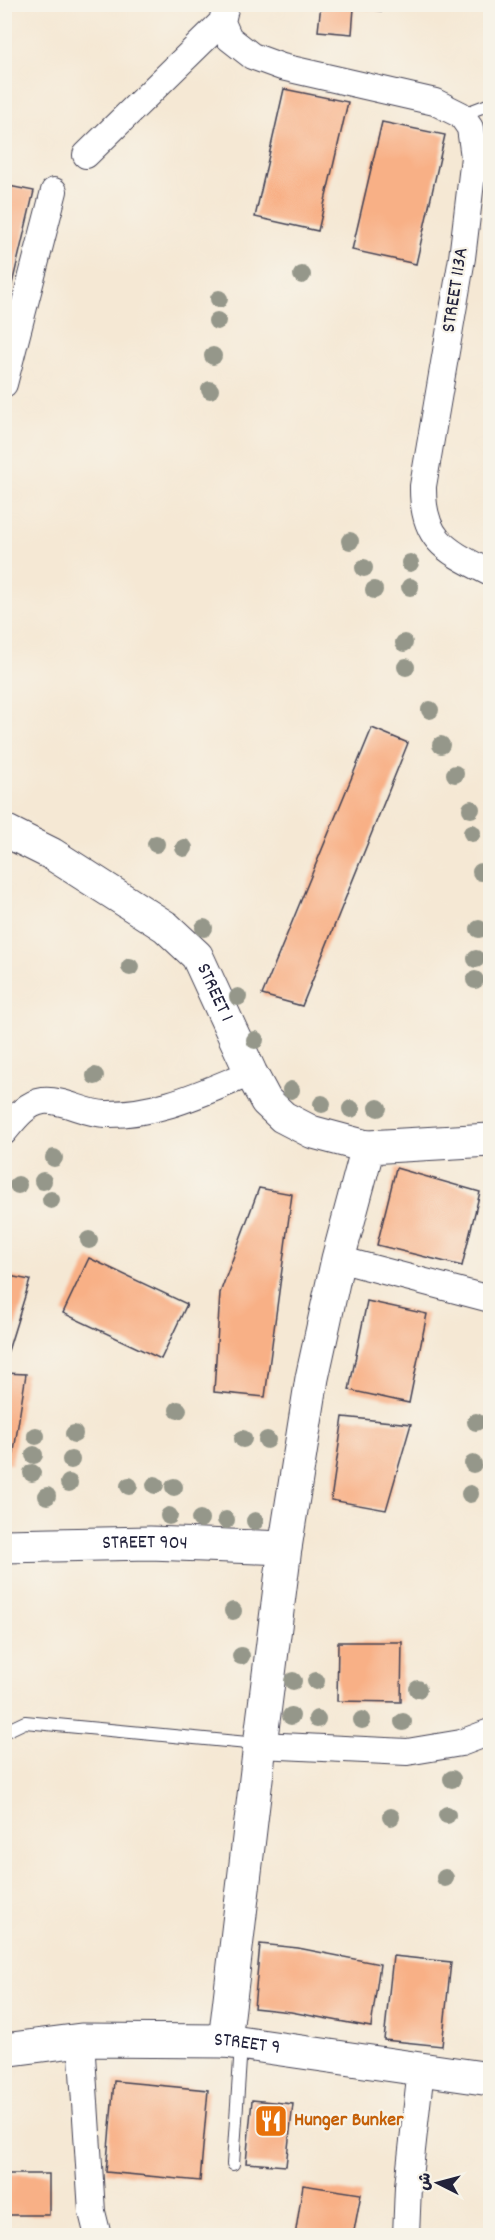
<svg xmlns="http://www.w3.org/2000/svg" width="495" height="2240" viewBox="0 0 495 2240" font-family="Dekko,'Playpen Sans Arabic',sans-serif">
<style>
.building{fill:#f8b086}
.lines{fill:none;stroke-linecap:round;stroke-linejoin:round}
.service-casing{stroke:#424052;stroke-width:14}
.minor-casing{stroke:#424052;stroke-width:28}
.tertiary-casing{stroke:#424052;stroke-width:34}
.secondary-casing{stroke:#424052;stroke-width:35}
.primary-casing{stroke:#424052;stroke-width:35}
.service{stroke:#fff;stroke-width:12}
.minor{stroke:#fff;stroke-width:26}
.tertiary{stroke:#fff;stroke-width:32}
.secondary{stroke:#fff;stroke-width:33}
.primary{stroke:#fff;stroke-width:33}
.tree{fill:#95978a}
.labels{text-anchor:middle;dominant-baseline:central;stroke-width:4.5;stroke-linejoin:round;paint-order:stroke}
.street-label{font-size:20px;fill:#22223b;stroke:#f7f3e8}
.food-label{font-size:20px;font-weight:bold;fill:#c56008;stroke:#f7f3e8;text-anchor:start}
</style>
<rect width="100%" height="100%" fill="#f7f3e8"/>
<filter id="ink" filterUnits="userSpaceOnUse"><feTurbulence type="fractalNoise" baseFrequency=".0167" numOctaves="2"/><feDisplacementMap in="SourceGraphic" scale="12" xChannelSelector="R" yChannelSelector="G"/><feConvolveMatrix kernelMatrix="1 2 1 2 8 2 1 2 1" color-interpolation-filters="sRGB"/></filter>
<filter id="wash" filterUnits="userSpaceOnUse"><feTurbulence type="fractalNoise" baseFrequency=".008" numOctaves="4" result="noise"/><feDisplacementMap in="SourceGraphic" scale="24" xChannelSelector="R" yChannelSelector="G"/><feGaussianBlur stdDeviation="1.35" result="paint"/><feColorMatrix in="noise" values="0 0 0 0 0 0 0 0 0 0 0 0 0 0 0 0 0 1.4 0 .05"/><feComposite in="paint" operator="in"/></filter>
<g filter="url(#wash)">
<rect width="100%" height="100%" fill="#f5e8d4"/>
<g id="blocks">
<path class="building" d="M321 4H383L382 11 354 8 352 34 318 31Z
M284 89 348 102 318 231 255 217Z
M382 122 445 135 416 264 352 250Z
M4 185 34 191 5 314H4Z
M372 728 408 743 302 1006 262 995Z
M396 1168 480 1192 462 1266 377 1245Z
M259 1188 292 1194 265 1397 214 1392 220 1293Z
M89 1258 187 1304 161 1359 63 1313Z
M4 1275 30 1280 8 1351 4 1350Z
M367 1301 427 1314 409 1403 349 1390Z
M4 1373 26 1374 12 1464H4Z
M343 1417 411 1424 386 1510 331 1500Z
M338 1642H402L401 1702 337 1701Z
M260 1944 298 1948 380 1964 371 2027 291 2012 254 2008Z
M393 1956 451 1962 442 2046 384 2040Z
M114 2081 208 2090 200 2181 106 2172Z
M252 2100 293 2104 286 2166 246 2163Z
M4 2174H49V2215H4Z
M303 2185 361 2194 353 2236H295Z"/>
</g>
</g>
<g filter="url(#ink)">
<use href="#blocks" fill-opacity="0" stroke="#424052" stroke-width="1.5"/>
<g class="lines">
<defs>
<path id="service" d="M461 115 490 104
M4 1732 25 1722 258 1744
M233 2164 241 2045"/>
<path id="minor" d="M226 4 222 22 229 38 252 56 282 67 435 102 461 115 470 128 474 157 462 258 423 486C422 541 447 551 490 573
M86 155 222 22
M4 384 54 191
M4 1132C14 1120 26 1103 43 1101 64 1099 85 1114 106 1114 158 1115 204 1092 251 1073
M338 1259 490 1299
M260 1745 407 1752 461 1743 490 1732
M81 2040 92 2212 98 2236
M406 2236 408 2186 421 2069"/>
<g id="tertiary">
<path id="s1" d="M4 830 52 854 166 927 197 956 251 1073 266 1101 283 1117 312 1132 368 1147"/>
</g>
<g id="secondary">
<path id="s2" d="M4 1546 150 1543 285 1548"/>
<path d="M225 2041 260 1745 285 1548 312 1378 338 1259 368 1147 490 1140"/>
</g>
<g id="primary">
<path id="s3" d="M4 2050 81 2040 225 2041 490 2079"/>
</g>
</defs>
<use href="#service" class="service-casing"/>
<use href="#minor" class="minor-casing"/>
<use href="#tertiary" class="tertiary-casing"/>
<use href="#secondary" class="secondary-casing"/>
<use href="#primary" class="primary-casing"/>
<use href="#service" class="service"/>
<use href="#minor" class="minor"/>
<use href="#tertiary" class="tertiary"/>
<use href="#secondary" class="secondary"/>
<use href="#primary" class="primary"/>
</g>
<g class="tree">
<circle cx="302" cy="275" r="9"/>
<circle cx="219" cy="299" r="9"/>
<circle cx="217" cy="321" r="9"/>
<circle cx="213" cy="356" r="9"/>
<circle cx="210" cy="390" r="9"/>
<circle cx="350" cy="541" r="9"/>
<circle cx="410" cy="563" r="9"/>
<circle cx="364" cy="568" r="9"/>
<circle cx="410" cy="587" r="9"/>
<circle cx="374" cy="590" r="9"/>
<circle cx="404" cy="643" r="9"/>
<circle cx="406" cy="667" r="9"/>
<circle cx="430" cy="710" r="9"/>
<circle cx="441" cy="745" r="9"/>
<circle cx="455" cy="774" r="9"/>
<circle cx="471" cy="809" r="9"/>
<circle cx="472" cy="833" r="9"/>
<circle cx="156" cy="844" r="9"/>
<circle cx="184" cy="848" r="9"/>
<circle cx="481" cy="872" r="9"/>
<circle cx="204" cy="928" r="9"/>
<circle cx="479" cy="929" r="9"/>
<circle cx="476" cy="959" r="9"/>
<circle cx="130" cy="967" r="9"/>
<circle cx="475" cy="980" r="9"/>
<circle cx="238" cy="997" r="9"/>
<circle cx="255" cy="1040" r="9"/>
<circle cx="95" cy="1076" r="9"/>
<circle cx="291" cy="1090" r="9"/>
<circle cx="322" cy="1104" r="9"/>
<circle cx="378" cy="1108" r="9"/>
<circle cx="351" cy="1109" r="9"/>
<circle cx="54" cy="1158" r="9"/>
<circle cx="43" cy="1181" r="9"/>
<circle cx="18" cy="1185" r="9"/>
<circle cx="51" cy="1200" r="9"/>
<circle cx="89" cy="1240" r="9"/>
<circle cx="178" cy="1410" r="9"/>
<circle cx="476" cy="1422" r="9"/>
<circle cx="74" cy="1434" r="9"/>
<circle cx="36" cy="1436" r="9"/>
<circle cx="243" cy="1439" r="9"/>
<circle cx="267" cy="1440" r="9"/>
<circle cx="34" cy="1455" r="9"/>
<circle cx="71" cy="1460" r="9"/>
<circle cx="473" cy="1464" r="9"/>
<circle cx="32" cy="1473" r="9"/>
<circle cx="69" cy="1483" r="9"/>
<circle cx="155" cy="1485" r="9"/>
<circle cx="129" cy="1486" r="9"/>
<circle cx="174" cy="1487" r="9"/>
<circle cx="470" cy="1494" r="9"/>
<circle cx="47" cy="1496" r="9"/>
<circle cx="169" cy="1516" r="9"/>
<circle cx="200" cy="1519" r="9"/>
<circle cx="226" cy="1520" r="9"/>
<circle cx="255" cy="1521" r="9"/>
<circle cx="233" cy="1611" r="9"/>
<circle cx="241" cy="1656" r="9"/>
<circle cx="293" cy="1681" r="9"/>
<circle cx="316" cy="1681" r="9"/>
<circle cx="418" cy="1689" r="9"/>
<circle cx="291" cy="1716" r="9"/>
<circle cx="317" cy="1719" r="9"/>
<circle cx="362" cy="1720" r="9"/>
<circle cx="403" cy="1722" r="9"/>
<circle cx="452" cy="1779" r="9"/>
<circle cx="447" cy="1815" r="9"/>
<circle cx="391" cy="1817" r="9"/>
<circle cx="445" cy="1878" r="9"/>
</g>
</g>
<defs>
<symbol id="restaurant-square" viewBox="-11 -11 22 22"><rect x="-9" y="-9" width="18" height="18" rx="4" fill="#e8710a" stroke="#f7f3e8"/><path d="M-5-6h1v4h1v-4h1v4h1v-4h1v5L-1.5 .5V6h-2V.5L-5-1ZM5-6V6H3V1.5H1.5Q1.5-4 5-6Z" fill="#fff"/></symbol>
</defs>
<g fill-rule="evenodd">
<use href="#restaurant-square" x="252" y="2102" width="38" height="38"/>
</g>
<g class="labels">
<g class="street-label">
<text transform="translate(456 290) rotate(-81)">STREET 113A</text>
<text stroke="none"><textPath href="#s1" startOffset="272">STREET 1</textPath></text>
<text stroke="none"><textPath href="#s2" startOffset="141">STREET 904</textPath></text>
<text stroke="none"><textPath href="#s3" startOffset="244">STREET 9</textPath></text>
</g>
<g class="food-label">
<text x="294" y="2121">Hunger Bunker</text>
</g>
</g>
<rect width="495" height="2240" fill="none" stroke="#f7f3e8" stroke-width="24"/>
<g transform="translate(438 2183) rotate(276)" stroke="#f7f3e8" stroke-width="4.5" paint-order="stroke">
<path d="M0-4.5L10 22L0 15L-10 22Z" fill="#22223b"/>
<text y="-9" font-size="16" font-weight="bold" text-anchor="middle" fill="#22223b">ش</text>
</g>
</svg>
